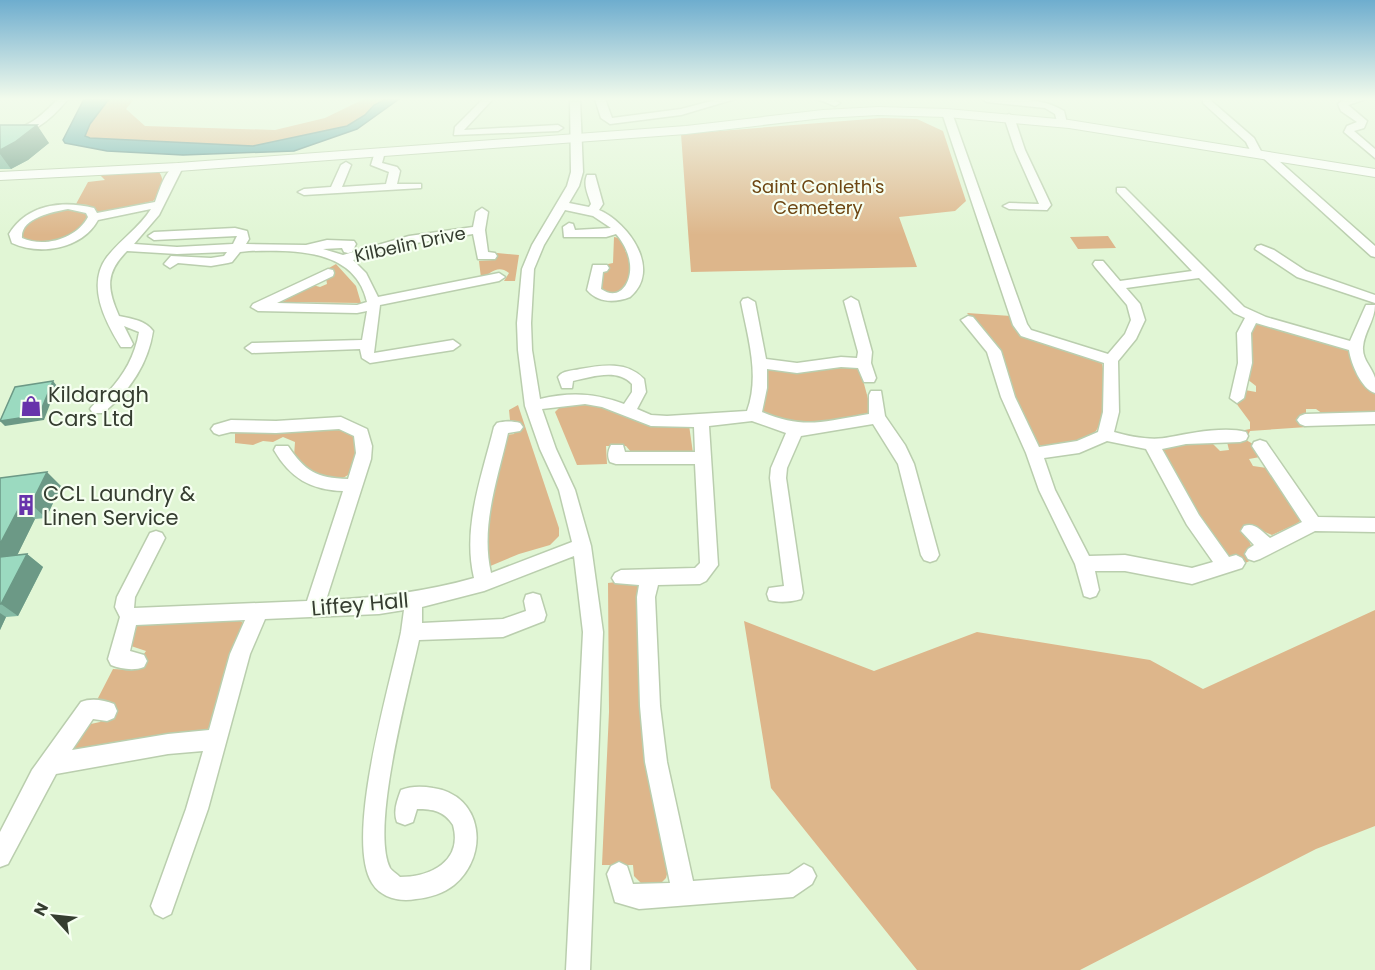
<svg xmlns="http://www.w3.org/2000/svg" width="1375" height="970" viewBox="0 0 1375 970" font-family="Poppins,sans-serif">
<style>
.green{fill:#ddb68b}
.water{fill:#58a3a6;stroke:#4e8483;stroke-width:1.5}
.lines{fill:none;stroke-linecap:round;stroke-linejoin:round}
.minor-casing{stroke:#baceae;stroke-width:3}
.major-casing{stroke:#baceae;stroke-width:2}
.minor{fill:#fff;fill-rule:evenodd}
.major{fill:#fff;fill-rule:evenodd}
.wall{fill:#85bba5}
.shaded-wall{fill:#6c9986}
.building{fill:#9bdac0;stroke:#6c9986;stroke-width:1.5}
.labels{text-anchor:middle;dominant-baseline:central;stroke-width:4.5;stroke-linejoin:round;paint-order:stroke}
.far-park-label{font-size:18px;fill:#6d4612;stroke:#f6fff1}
.far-street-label{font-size:18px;fill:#353d30;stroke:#f6fff1}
.poi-label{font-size:21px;fill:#353d30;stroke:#f6fff1;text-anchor:start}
.street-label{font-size:21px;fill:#353d30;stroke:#f6fff1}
</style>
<rect width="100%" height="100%" fill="#e1f6d5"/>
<path class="green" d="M109 99H134L126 109 145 126 275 130 325 118 364 99H386L374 105 365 115 347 126 253 146 96 140 85 136 90 124Z
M882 118 917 119 943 131 966 201 955 211 899 217 917 267 691 272 681 134Z
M154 171 159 172C166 181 162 195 153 201L100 213 88 205 76 204 88 182 105 180 100 175Z
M66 209 87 212 89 221C73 234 41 255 22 236 23 216 51 213 66 209Z
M1108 236 1116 248 1078 249 1070 237Z
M614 237 619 238 626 246 625 251C635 261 630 276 627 289L614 294 600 290 603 272 608 271V264L613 263Z
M497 253 519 255 515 281H504L509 273C497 264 491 274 481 278L479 261 493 260Z
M336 264 356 286 361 303 282 302 313 285 320 287 327 284 326 278 334 272 329 268Z
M967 313 1011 316 1013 324 1102 363C1106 381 1108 424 1091 436 1085 441 1072 443 1064 444 1055 445 1045 448 1036 444L1006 381 1000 349Z
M1255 322 1347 348 1368 385 1375 393V414H1323L1316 409H1306V416L1300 418 1307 427 1250 431 1246 440 1253 444 1260 457 1249 459 1253 466 1267 468 1302 520 1296 524 1272 535 1255 528 1248 538 1256 558 1243 564 1234 558 1225 556 1200 523 1162 450 1186 442 1212 443 1220 451 1229 450 1227 442 1240 431 1250 429V422L1230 395 1241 398 1245 390 1256 392V386L1247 379 1246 347Z
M839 366H857L860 369 870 406 869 413 803 425 790 424 762 412 766 368Z
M578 402 598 406 642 422 689 425 693 453 631 452 626 446H606L607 464 577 465 555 412 563 404Z
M518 405 559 528V536L550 545 519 554 488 567 483 541 498 460 506 435 514 434 517 422 510 420 509 410Z
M340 427 355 436C359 460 356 485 324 478 320 476 314 476 310 474 304 470 299 461 294 456L295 442 283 437 273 442 263 441 253 445 235 443V429Z
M624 581 638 585 640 593 669 866 666 878 660 884 644 886 634 876 633 865H602L609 712 608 583Z
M1375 610V826L1316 849 1080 970H917L771 788 744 621 874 671 977 632 1150 660 1203 689Z
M238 619 243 623 231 653 213 724 202 734 75 750 72 748 86 725 100 722 113 703 97 700 113 669 133 670 146 651 131 646 133 630 139 624Z"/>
<path class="water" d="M84 99H109L90 124 85 136 90 138 253 146 347 126 365 115 374 105 386 99H399L357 129 294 151 183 155 107 151 65 143 63 140Z"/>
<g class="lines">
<defs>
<path id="minor" d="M58 99H68C49 122 30 137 0 137V131C26 131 40 117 58 99Z
M483 99H493L464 130 558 125 563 128 558 131 454 135 455 127Z
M570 99H580L583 172 579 186 569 203 589 207 591 204C588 194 583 185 587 175H595L603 204 599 210C629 223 662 270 630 297 615 303 598 303 587 290L593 265H607L609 268 607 271 603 272 601 289C620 302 632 282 630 264 629 253 623 242 616 234L606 237H564L563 227 569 223 573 224 575 230 611 228 593 216 565 210 544 245 534 269 531 323 532 350 540 399C570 392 595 393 624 404L632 392V384C617 368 592 377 573 381L572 388H562L558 377C563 370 572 371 580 369 603 365 627 361 644 379L646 392 637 409 651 415 667 416 747 411C760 376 748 338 741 302L743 299 748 298 755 302 766 359 797 363 841 357 857 358 858 352 844 301 851 297 858 301 872 352 871 363 876 378 874 382H864L858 368 841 367 797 373 767 369V388L762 412C803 429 821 422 863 415L869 414V395L871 391H881L885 416 905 445 914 464 939 555 936 560 930 562 924 560 921 555 898 464 873 424 801 436 787 468 786 478 803 593 801 599C791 602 779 603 769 600L767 594 769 588 784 586 770 478 771 468 786 433 752 421 709 426 718 565 706 581 700 584 658 585 655 597 660 706 667 762 693 881 789 874 804 864 812 868 816 876 812 884 793 897 639 909 615 902 607 874 611 866 619 862 627 866 633 884 670 883 645 762 640 706 637 597 639 585 615 583 612 578 615 573 621 570 695 568 700 563 695 464H616L610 462C607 456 608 451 611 445H623L625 452H695L694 427 651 426 602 407 585 404 542 409 556 449 575 490 591 546 603 632 590 970H566L583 632 574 556 484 591 422 607V623L503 619 526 611 524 601 526 595 533 593 540 595 546 615 544 621 503 637 419 640C409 687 370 828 390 868 392 871 397 874 400 877 431 877 463 861 453 825 444 811 433 809 417 809L413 822 405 825 397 822C393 811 397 801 401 790 411 786 422 786 433 788 483 795 490 855 454 885 444 893 429 898 416 899 400 902 381 898 372 883 344 838 390 685 401 632L404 610 379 614 265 619 250 654 208 809 171 914 163 918 155 914 151 906 186 809 203 751 168 754 56 774 8 864 0 867V832L32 770 81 702C91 698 104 700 114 704L117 711 114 718 107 721 93 719 72 750 168 734 209 730 230 654 245 620 136 625 130 651 144 655 147 661 144 667C134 671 121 669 111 665L108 659 120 617 115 607 117 597 150 533 156 531 162 533 165 538 135 597 134 608 307 601 343 491C311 490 290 478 274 450L276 446H288C305 471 316 478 348 479L356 453 354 436 339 429 276 433 231 432 219 435 214 433 211 429 214 425 231 420 276 421 341 417 367 429 372 446 371 459 326 600C377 598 424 592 474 578 462 527 482 476 494 427L497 423C504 421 513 421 520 423L523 427 520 431 508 433C498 478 480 526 491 573L572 542 559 490 540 449 525 406 518 350 517 323 522 269 532 245 567 186 571 172Z
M595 99H605L612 118 681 109 719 99H735L681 115 610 124 601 118Z
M817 99H832L840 103 835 106Z
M982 99C1010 99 1040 96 1064 111L1067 123 1058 125 1055 114 1045 108 987 102Z
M1203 99H1209L1254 138 1262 153H1270L1375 246V257L1371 256 1261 156H1253L1246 142 1203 103Z
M1344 99H1366L1348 105 1367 121 1364 128 1354 131 1375 149V158L1344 132 1347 126 1357 122 1341 111 1338 104Z
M943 111 952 113 1027 324 1031 330 1108 354 1125 334 1131 320 1127 305 1095 267 1093 264 1095 261H1103L1120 281 1192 271 1117 192V188H1125L1244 307 1266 317 1350 341 1366 305H1375C1375 320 1364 332 1363 347 1362 360 1372 367 1375 378 1375 383 1375 389 1375 393 1361 389 1351 363 1349 350L1256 323 1251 333 1252 363 1244 398 1237 403 1230 398 1238 363 1237 333 1245 318 1234 313 1199 278 1126 288 1140 304 1145 320 1136 339 1118 361 1119 412 1114 432C1131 437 1153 441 1170 437 1191 433 1225 426 1246 432L1248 436 1246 440 1240 442 1186 444 1162 449 1199 515 1229 557 1236 555 1242 558 1245 563 1242 568 1192 584 1125 571H1095L1099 590 1096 596 1090 598 1084 596 1075 564 1039 490 1026 453 1001 397 987 352 961 320 968 316 973 317 1001 351 1015 397 1039 447 1077 441 1098 432 1103 412 1104 363 1021 336 1013 325 942 113ZM1107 441 1146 449 1187 525 1213 562 1192 568 1125 555 1089 556 1055 490 1044 458 1079 453Z
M1009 114 1014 117 1025 150 1051 205 1047 210 1009 209 1003 206 1009 203 1039 204 1015 150 1004 117Z
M380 149 385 152 382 163 397 167 400 171 397 184H421V188L304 195 298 192 304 189 331 187 341 165 346 162 351 165 342 187 386 184 389 172 371 165 375 152Z
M178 164 183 167 159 215 134 244 177 247 233 244 237 236 154 240 148 236 154 232 235 228 247 231 249 239 246 244 306 245 327 240 354 241 356 244 352 252 348 253 344 252 342 248 323 249 343 255 409 236 473 227 476 212 482 208 488 212 485 230 488 252 495 253 497 256 495 259H478L473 234 410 244 353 260 366 273 378 297 499 273 505 277 499 281 380 305 374 353 453 340 460 345 453 350 370 363 362 358 360 349 252 353 245 348 252 343 362 340 367 311 357 313 258 311 251 307 253 304 328 269 333 270 334 273 333 276 277 303 357 305 367 302C355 248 293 250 249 251L240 252 232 262 228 263 211 266 178 263 170 268 164 264 171 256 211 258 224 256 227 252 177 254 127 251C105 273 107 289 119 316 132 319 145 320 153 331 148 364 129 392 103 413H93L90 409C95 402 102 398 108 392 124 375 135 356 139 332L124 326 133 344 131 347H121C105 321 86 285 107 257 120 240 139 228 151 209L98 220C82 249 40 256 12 243L9 234C27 204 63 200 94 208L97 213 155 202C160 189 165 169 178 164ZM68 209 86 213 88 217C76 239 44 248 22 238 20 218 53 212 68 209Z
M1261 245 1274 250 1306 271 1375 295V303L1297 277 1255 249 1257 246Z
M1375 412V424L1305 426 1300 424 1297 420 1300 416 1305 414Z
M1260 440 1266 442 1318 517 1375 518V532L1315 531 1260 559 1254 561 1248 559 1245 554 1248 549 1254 545 1241 531 1244 526C1255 522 1261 531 1270 538L1302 522 1252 446 1254 442Z"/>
<path id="major" d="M878 107 947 109 1069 120 1375 169V177L1069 128 947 117 878 115 823 118 686 134 178 171 0 180V172L178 163 686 126 823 110Z"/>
</defs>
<use href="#minor" class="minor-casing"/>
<use href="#major" class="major-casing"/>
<use href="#minor" class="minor"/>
<use href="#major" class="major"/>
</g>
<path class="wall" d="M0 125 49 143 28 160 11 169H0Z
M0 478 61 486 46 518 35 519 17 555 27 554 43 567 18 616 6 617 0 630Z"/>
<path class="shaded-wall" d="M37 125 49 143 28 160 11 169 0 154V150Z
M53 381 57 386 44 420 5 426 0 421Z
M47 472 61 486 46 518 31 504Z
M20 506 35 519 10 570 0 562V544Z
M27 554 43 567 18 616 1 604Z
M0 613 6 617 0 630Z"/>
<path class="building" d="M0 125H37L15 142 0 150Z
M53 381 39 415 0 421 15 387Z
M47 472 31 504 20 506 0 544V478Z
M27 554 1 604H0V557Z"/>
<linearGradient id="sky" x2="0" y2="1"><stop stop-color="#6eadce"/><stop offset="0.42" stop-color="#f2fbec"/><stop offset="1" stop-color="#f2fbec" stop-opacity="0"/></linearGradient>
<rect width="1375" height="235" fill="url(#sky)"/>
<defs>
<symbol id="shop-bare" viewBox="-9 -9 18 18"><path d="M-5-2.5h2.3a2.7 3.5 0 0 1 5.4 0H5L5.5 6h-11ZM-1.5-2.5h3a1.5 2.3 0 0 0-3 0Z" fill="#6733ab" stroke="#f6fff1" stroke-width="2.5" paint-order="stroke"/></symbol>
<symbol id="building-bare" viewBox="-9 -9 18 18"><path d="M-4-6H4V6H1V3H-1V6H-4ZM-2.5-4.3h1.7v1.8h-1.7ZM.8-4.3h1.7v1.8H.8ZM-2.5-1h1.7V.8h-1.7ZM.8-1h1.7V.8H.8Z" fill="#6733ab" stroke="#f6fff1" stroke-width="2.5" paint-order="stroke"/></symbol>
</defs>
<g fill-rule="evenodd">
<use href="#shop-bare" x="16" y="391" width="30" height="30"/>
<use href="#building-bare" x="11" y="490" width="30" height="30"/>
</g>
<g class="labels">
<g class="far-park-label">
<text x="818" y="186">Saint Conleth's<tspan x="818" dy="21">Cemetery</tspan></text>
</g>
<g class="far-street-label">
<text transform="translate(410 244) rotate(-12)">Kilbelin Drive</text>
</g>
<g class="poi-label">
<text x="48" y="394">Kildaragh<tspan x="48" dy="24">Cars Ltd</tspan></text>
<text x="43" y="493">CCL Laundry &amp;<tspan x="43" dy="24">Linen Service</tspan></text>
</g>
<g class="street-label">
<text transform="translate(360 604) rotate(-5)">Liffey Hall</text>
</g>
</g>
<g transform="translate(54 916) rotate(297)" stroke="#f6fff1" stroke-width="4.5" paint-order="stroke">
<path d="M0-4.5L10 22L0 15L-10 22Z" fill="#353d30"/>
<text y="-9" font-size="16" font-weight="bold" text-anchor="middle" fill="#353d30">N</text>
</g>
</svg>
